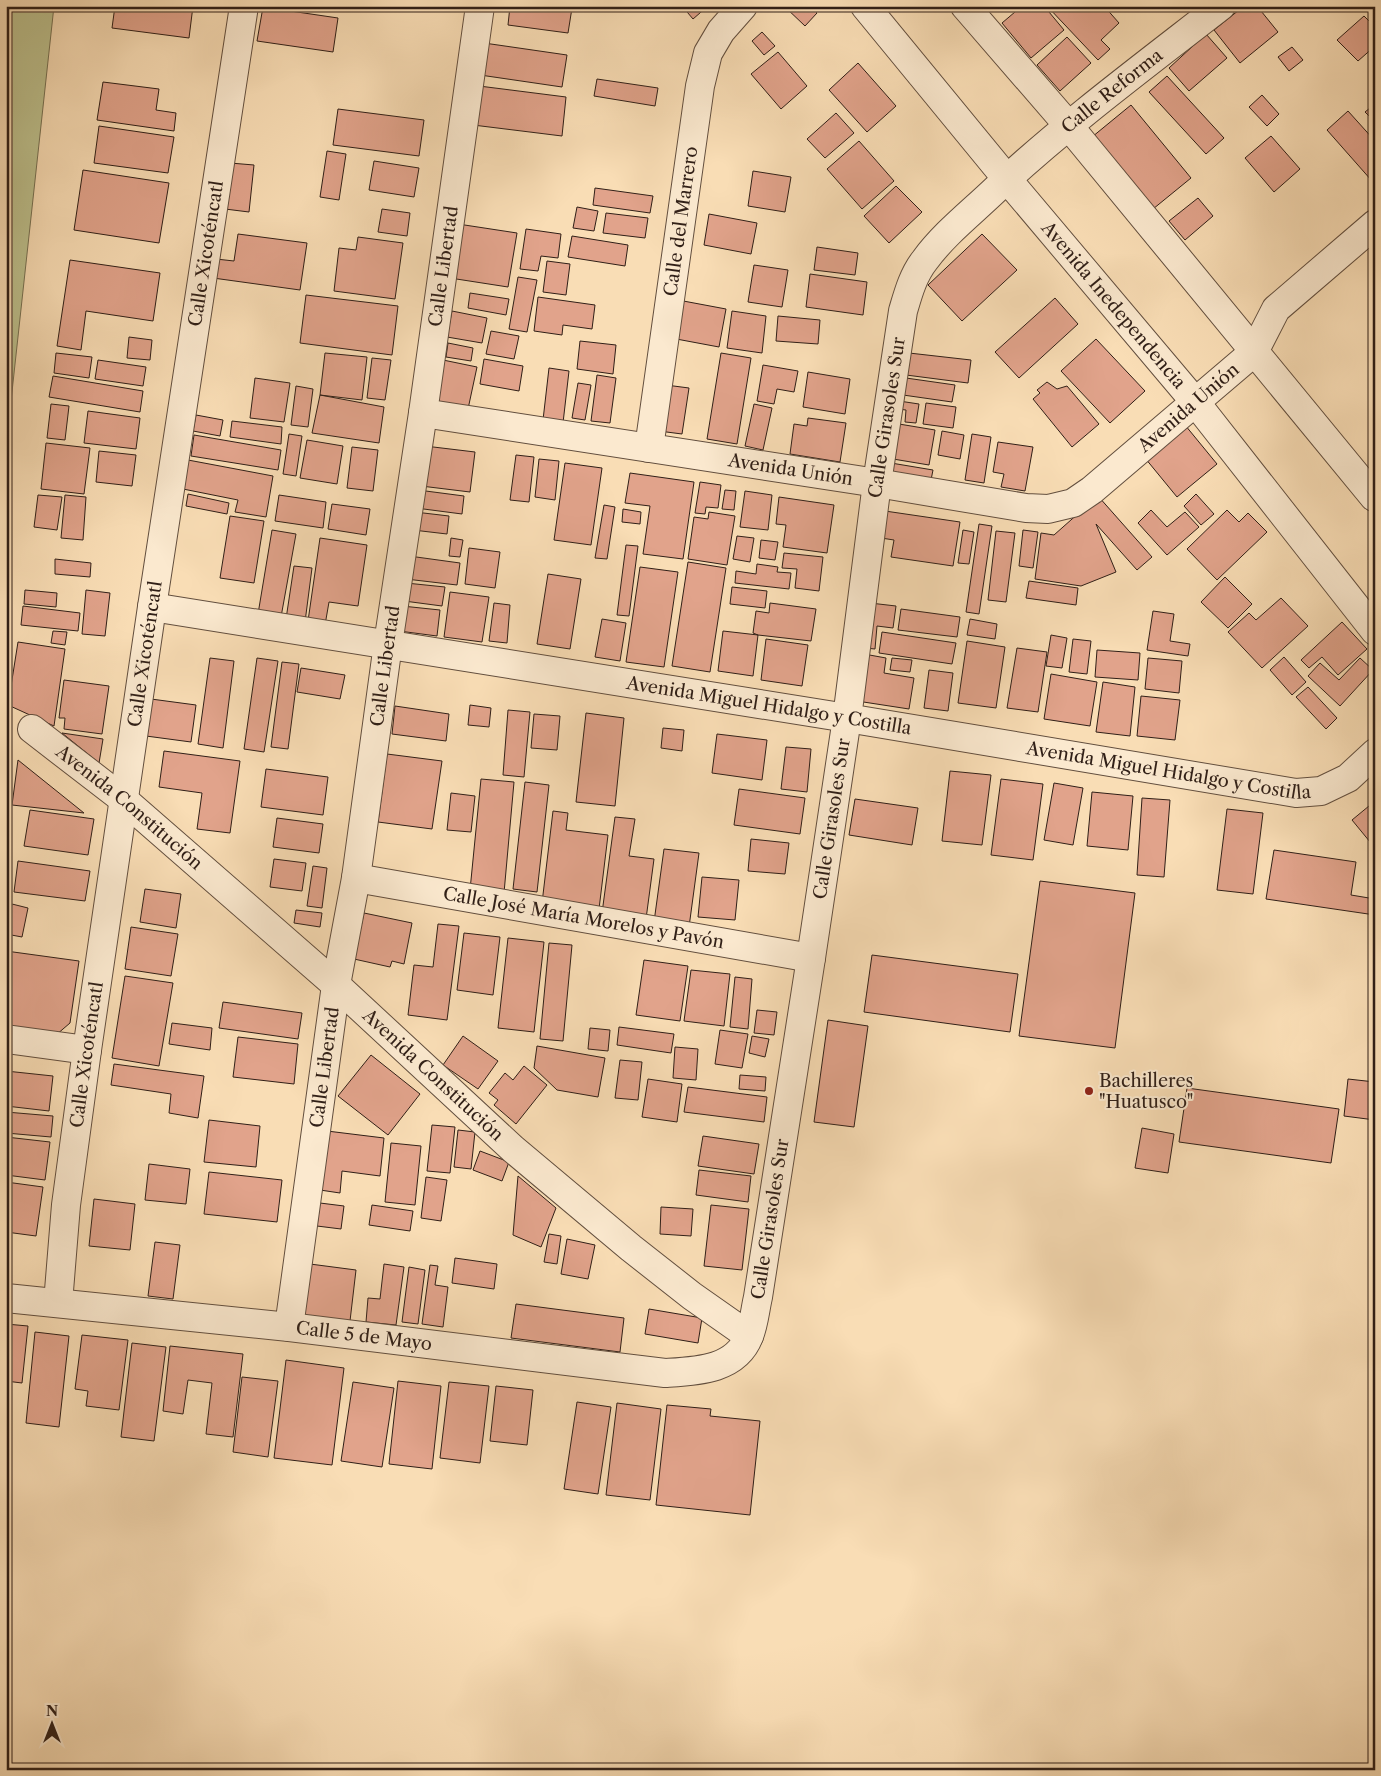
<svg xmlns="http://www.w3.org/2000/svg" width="1381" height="1776" viewBox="0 0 1381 1776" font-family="'Libre Caslon Text',serif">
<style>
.pitch{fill:#bdc18e;stroke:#767052}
.building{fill:#e1a38b;stroke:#301f17}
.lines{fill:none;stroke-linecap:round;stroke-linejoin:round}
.street-casing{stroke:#624e3e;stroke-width:30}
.street{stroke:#fbe9cf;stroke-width:28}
.poi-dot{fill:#8f2418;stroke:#fbe9cf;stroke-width:2}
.labels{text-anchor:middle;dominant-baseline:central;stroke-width:4;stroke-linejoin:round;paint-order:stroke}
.street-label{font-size:18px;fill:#301f17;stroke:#fbe9cf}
.poi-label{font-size:18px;fill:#301f17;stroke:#fbe9cf;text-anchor:start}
</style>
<rect width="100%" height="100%" fill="#f9ddb5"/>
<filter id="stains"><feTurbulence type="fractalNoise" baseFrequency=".004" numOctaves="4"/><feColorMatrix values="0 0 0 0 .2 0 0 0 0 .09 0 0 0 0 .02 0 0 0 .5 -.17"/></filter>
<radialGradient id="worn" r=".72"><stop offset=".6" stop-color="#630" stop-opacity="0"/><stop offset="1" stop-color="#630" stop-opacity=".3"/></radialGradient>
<path class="pitch" d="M6 6H54L11 401H6Z"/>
<path class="building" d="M115 6H193L189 38 112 28Z
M510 6H557L572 8 568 33 508 25Z
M682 6H708L693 19Z
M784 6H810L817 13 805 26Z
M1022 6H1044L1064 30 1031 58 1002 23Z
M1047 6H1104L1119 23 1101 40 1110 49 1098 60Z
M1244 6H1257L1278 32 1240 63 1214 30Z
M263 7 338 18 333 52 257 41Z
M1364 16 1375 27V46L1358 61 1337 40Z
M762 32 775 46 764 55 752 41Z
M1206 34 1227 58 1189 91 1169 68Z
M1067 37 1091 63 1060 91 1037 65Z
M484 43 567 55 562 87 480 75Z
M1292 47 1303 60 1289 71 1278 57Z
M778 52 807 86 781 109 751 74Z
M858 63 896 106 867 132 829 90Z
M1167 76 1224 138 1206 154 1149 92Z
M597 79 658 88 655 106 594 96Z
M103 82 159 89 156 110 176 113 174 131 97 120Z
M479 86 566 97 562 136 473 125Z
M1262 95 1279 114 1267 126 1249 107Z
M1375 104V122L1365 112Z
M1131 105 1191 178 1153 209 1092 137Z
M338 109 424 120 419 156 333 145Z
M1348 111 1375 141V179L1372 181 1327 130Z
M836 113 854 133 825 158 807 139Z
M99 126 174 137 168 173 94 163Z
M1271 136 1300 169 1274 192 1245 158Z
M859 141 894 181 862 209 827 169Z
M327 151 346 154 339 200 320 197Z
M374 161 419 168 414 197 369 190Z
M230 163 254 165 249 212 225 209Z
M83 170 169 183 159 243 74 230Z
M753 171 791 177 785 212 748 206Z
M896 186 922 212 889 243 864 216Z
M595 188 653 196 650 213 593 205Z
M1198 198 1213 216 1185 240 1169 221Z
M577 207 598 211 594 231 573 228Z
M382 209 410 213 407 236 378 232Z
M606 213 648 218 645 238 603 233Z
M709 214 757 223 751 254 704 245Z
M458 224 517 233 508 287 450 278Z
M526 229 561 234 558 258 541 256 538 271 520 269Z
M238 234 307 243 300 290 213 278 216 259 234 261Z
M982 234 1017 270 962 321 928 285Z
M572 236 628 245 625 266 568 257Z
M358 237 403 243 395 299 334 291 339 248 356 250Z
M817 247 858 253 855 275 814 270Z
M70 260 160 273 153 321 86 311 81 350 57 346Z
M547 261 570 264 566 295 543 292Z
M754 265 788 270 782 307 748 302Z
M810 274 867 282 863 315 806 307Z
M518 277 537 280 527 332 509 329Z
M470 293 509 299 506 315 468 308Z
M306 295 398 306 392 355 300 343Z
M538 297 595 305 592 329 563 325 562 335 534 331Z
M1055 298 1078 324 1019 378 995 352Z
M678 300 726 309 719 347 671 338Z
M452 311 487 318 482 343 447 337Z
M732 311 766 316 762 353 727 348Z
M778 316 820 320 818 344 776 341Z
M491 331 519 336 514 359 486 354Z
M129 337 152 340 150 360 127 358Z
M1096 339 1145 391 1110 423 1061 371Z
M580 341 616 345 613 374 577 369Z
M448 343 473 348 471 361 446 357Z
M56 353 92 357 89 378 54 373Z
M325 353 367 357 362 400 320 395Z
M721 353 751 358 737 444 707 439Z
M909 353 971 360 968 383 906 375Z
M372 358 391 360 385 400 367 398Z
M484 359 523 366 519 391 480 384Z
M98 360 146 367 143 386 95 379Z
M443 360 477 367 468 409 435 402Z
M763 365 798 371 794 392 777 389 774 404 757 401Z
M549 368 569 371 563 423 543 420Z
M808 372 850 379 845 414 803 407Z
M597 375 616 378 610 423 591 421Z
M53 376 143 391 140 412 49 397Z
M255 378 290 383 284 422 250 418Z
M906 378 955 385 952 402 903 395Z
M1047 382 1057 389 1067 386 1099 424 1072 447 1033 399 1040 393 1037 390Z
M578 383 591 385 585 420 572 418Z
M666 385 689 388 682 434 659 431Z
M296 386 313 389 308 427 291 425Z
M320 395 384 407 379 443 312 433Z
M899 401 919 404 916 423 905 422 906 410 898 409Z
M926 403 956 407 953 428 923 424Z
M51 404 69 406 65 440 47 438Z
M754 404 772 408 763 450 745 446Z
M88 411 140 418 136 449 84 443Z
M196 415 223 420 220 436 193 431Z
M808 418 846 423 840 462 790 454 794 424 807 426Z
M232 421 282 427 281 444 230 437Z
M899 424 935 430 929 465 893 459Z
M1185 425 1217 464 1177 497 1145 458Z
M942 431 964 435 960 459 938 455Z
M289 434 302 436 296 476 283 474Z
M972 434 991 437 984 483 965 480Z
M194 435 281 450 278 470 191 456Z
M307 440 343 446 337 484 300 478Z
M998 442 1033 447 1025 491 1001 487 1004 474 993 472Z
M46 443 90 448 84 494 41 489Z
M425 446 475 452 470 492 421 486Z
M352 447 378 450 373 491 347 488Z
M99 451 136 455 132 486 96 482Z
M516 455 534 457 529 502 510 500Z
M539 459 559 461 555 500 535 497Z
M188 460 273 476 266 517 235 512 238 500 183 489Z
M565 463 602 468 591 545 554 540Z
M891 463 933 470 931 480 890 473Z
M630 473 694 482 683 559 643 554 650 506 625 503Z
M700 482 721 485 718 508 706 507 705 514 695 513Z
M418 490 464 496 462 514 416 508Z
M725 490 736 491 734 510 722 509Z
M745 491 772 495 768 530 740 527Z
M188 494 229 503 227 514 186 506Z
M1196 494 1214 514 1201 525 1184 506Z
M38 495 62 497 57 530 34 527Z
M65 495 86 497 83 540 61 538Z
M279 495 326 502 323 528 275 521Z
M1098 496 1152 557 1137 570 1096 524 1116 572 1081 586 1035 579 1041 533 1054 535Z
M779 497 834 505 827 553 783 547 786 525 776 524Z
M332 504 370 509 366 535 328 529Z
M604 505 615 507 607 559 595 558Z
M623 509 641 512 640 524 622 522Z
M1151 510 1167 527 1185 512 1199 527 1167 555 1138 523Z
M1227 510 1239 522 1248 513 1267 532 1217 580 1187 549Z
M885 511 960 522 953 566 891 557 894 540 881 538Z
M415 512 449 516 447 534 413 530Z
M709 512 735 516 727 565 688 559 694 517 708 519Z
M230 516 264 521 254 583 220 578Z
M979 524 992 526 979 614 966 612Z
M272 530 296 534 281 617 258 614Z
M963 530 974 532 969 564 958 563Z
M1023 530 1038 532 1033 568 1019 566Z
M996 531 1015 533 1006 602 988 600Z
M737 536 754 538 750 562 733 559Z
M320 538 367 545 358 606 329 602 325 625 308 621Z
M451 538 463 540 460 557 449 556Z
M761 540 778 542 775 560 759 558Z
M626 545 638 546 629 616 617 615Z
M469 548 500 552 495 588 465 584Z
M784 553 823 557 819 591 795 588 797 569 782 568Z
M409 556 460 563 457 585 406 579Z
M55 559 91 563 90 577 55 574Z
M688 562 726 568 710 672 672 666Z
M757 564 778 567 777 572 791 573 789 589 735 583 736 571 756 574Z
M294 566 312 568 305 622 286 619Z
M640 567 678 572 664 667 626 662Z
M548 574 581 579 570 649 537 644Z
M1225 577 1252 604 1228 628 1201 602Z
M1029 581 1078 588 1076 605 1026 598Z
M406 583 445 587 442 606 404 601Z
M732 587 767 591 765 608 730 604Z
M25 590 57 593 56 607 24 604Z
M86 590 110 593 105 636 82 634Z
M450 592 489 597 482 642 444 637Z
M1281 598 1308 626 1262 668 1228 632 1249 613 1256 620Z
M494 603 510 605 507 643 489 641Z
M770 603 816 609 811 641 758 635 753 633 756 611 769 613Z
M870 603 896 606 893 628 877 626 875 649 865 648Z
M23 606 80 613 78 631 21 625Z
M402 606 440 610 437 636 399 631Z
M901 609 960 617 957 637 898 630Z
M1153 611 1174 614 1170 641 1190 644 1188 656 1147 650Z
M602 619 626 623 620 661 595 657Z
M970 619 997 624 995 639 967 635Z
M1342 622 1367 649 1338 675 1322 657 1309 668 1301 660Z
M53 631 67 632 65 645 51 643Z
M723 631 758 635 753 676 718 671Z
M882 632 956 643 952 664 879 653Z
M1051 635 1067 638 1062 668 1046 666Z
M766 639 808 645 802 686 761 680Z
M1073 639 1091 641 1087 674 1069 672Z
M967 641 1005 647 996 708 958 703Z
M18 642 65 649 54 726 8 705Z
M1017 648 1047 652 1038 712 1007 708Z
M1097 650 1140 653 1138 680 1095 677Z
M864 654 886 658 884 673 914 678 909 709 857 701Z
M1284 657 1306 682 1292 695 1270 670Z
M210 658 234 661 223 748 198 744Z
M257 658 278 661 264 752 244 749Z
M892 658 912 660 910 672 890 670Z
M1148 658 1182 661 1179 693 1145 689Z
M1360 658 1373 670 1340 706 1308 676 1320 663 1339 680Z
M282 662 299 664 288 749 271 747Z
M301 668 345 675 340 699 297 692Z
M929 670 953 673 948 711 924 708Z
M1051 674 1097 682 1090 726 1044 719Z
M64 680 109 686 102 734 64 729 65 718H59Z
M1103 682 1135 687 1130 736 1096 732Z
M1308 687 1337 718 1326 729 1296 697Z
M1141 696 1180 700 1175 740 1137 736Z
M151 699 196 705 191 742 146 736Z
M470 705 491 708 489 727 468 725Z
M395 706 449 714 446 741 392 734Z
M508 710 530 712 524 777 503 775Z
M586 713 624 718 615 806 576 802Z
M534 714 560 716 557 750 531 748Z
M663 728 684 730 682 751 661 748Z
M62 733 103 739 99 763Z
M717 734 767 740 762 780 712 773Z
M786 747 811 749 807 792 781 789Z
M164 751 240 761 230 833 197 829 202 793 159 787Z
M387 754 442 761 432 829 378 822Z
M18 760 84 813 12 805Z
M266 769 328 777 323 815 261 807Z
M950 771 991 775 982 845 942 841Z
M481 779 514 782 504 893 470 890Z
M1001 779 1043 784 1033 860 991 855Z
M525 782 549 785 537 892 513 889Z
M1054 783 1083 788 1073 845 1044 840Z
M739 789 805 798 800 834 734 825Z
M1092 792 1133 796 1128 850 1087 846Z
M451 793 475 796 471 832 447 830Z
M1142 798 1170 800 1164 877 1137 875Z
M855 799 918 808 912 845 849 835Z
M1375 801V848L1352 820Z
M1227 809 1263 813 1253 894 1217 890Z
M30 810 94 819 88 855 24 846Z
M553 811 568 813 566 830 608 835 599 909 542 903Z
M615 817 635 819 629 856 654 859 646 919 602 913Z
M277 818 323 824 319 853 273 847Z
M751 839 789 843 785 874 748 871Z
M664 849 699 853 689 927 654 922Z
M1274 850 1356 862 1351 895 1375 899V915L1266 899Z
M274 859 306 863 302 891 270 887Z
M18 861 90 871 85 901 14 892Z
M313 866 327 868 322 908 307 906Z
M702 877 739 880 735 920 698 917Z
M1040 881 1135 893 1115 1048 1019 1036Z
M145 889 181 894 176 928 140 922Z
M12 904 28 908 22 937 6 934Z
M296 910 322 913 320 927 294 923Z
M364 913 412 923 404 964 392 961 390 967 354 959Z
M438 924 459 926 447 1020 408 1015 414 965 433 967Z
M131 927 178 934 171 976 125 969Z
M464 933 500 937 493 995 457 990Z
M508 938 544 942 534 1032 498 1028Z
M549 943 572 945 563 1041 540 1039Z
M6 951 79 961 70 1023 56 1035 6 1027Z
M872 955 1018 974 1010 1032 864 1012Z
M644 960 688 966 680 1021 636 1015Z
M691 970 730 974 724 1026 684 1021Z
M125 976 173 983 159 1066 112 1058Z
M735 977 752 979 748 1029 730 1027Z
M223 1002 302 1013 298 1039 219 1028Z
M757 1010 777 1012 774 1035 754 1033Z
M828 1020 868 1026 854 1127 814 1122Z
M172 1023 212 1028 210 1050 169 1044Z
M619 1027 674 1034 671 1053 617 1045Z
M590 1028 610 1030 608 1051 588 1049Z
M720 1030 748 1034 742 1068 715 1064Z
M463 1036 498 1061 478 1089 443 1065Z
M752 1036 769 1039 765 1057 749 1053Z
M238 1037 298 1044 294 1084 233 1077Z
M537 1046 605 1058 598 1097 557 1090 534 1068Z
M675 1047 698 1049 696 1080 673 1078Z
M371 1055 420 1094 388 1135 338 1096Z
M620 1060 642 1062 638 1100 615 1098Z
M114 1064 204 1076 198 1118 169 1113 171 1094 111 1085Z
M524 1066 547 1085 516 1124 494 1105 498 1100 489 1093 505 1073 513 1080Z
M6 1071 53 1076 49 1111 6 1106Z
M740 1075 766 1077 765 1091 739 1089Z
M648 1079 682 1084 677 1122 642 1117Z
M1348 1079 1375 1082V1120L1344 1116Z
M688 1087 767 1097 764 1122 684 1112Z
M1187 1088 1339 1109 1331 1163 1179 1142Z
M6 1112 53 1116 51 1137 6 1133Z
M209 1120 260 1126 256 1167 204 1162Z
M432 1125 455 1127 450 1173 427 1171Z
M1142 1128 1174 1134 1168 1173 1135 1168Z
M458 1130 475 1132 471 1169 454 1167Z
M327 1131 384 1138 380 1176 342 1171 340 1193 320 1190Z
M703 1136 759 1144 754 1174 698 1166Z
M6 1137 50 1142 45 1180 6 1175Z
M391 1143 421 1146 415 1205 385 1202Z
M480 1151 509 1162 502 1181 473 1170Z
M149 1164 190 1169 186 1204 145 1200Z
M699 1170 751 1176 748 1202 696 1195Z
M209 1172 282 1180 277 1222 204 1214Z
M518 1176 556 1208 541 1247 513 1235Z
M426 1177 447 1180 441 1221 421 1218Z
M6 1182 43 1187 36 1236 6 1232Z
M94 1199 135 1204 130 1250 89 1246Z
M320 1203 344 1206 341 1229 317 1226Z
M372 1205 413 1211 410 1231 369 1225Z
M711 1205 749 1209 742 1270 704 1266Z
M661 1207 693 1209 691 1236 660 1234Z
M549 1234 561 1236 557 1264 544 1262Z
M567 1239 595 1245 588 1279 561 1274Z
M155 1242 180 1245 173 1299 148 1296Z
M455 1258 497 1264 494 1289 452 1283Z
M310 1264 356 1270 350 1321 303 1315Z
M384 1264 404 1267 396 1325 366 1322 368 1298 380 1299Z
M430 1265 438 1266 435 1285 448 1287 443 1327 422 1324Z
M409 1267 425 1270 418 1324 402 1322Z
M516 1304 624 1318 620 1352 511 1338Z
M649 1309 702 1318 698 1343 645 1334Z
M6 1324 28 1326 22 1383 6 1381Z
M35 1332 69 1336 59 1427 26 1423Z
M82 1335 128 1340 119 1410 86 1406 88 1391 75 1389Z
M132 1343 166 1347 154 1441 121 1437Z
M170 1346 243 1354 233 1437 206 1434 212 1383 188 1380 183 1414 163 1411Z
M286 1360 344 1368 332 1465 274 1458Z
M242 1377 278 1381 268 1457 233 1452Z
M398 1381 441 1386 432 1469 389 1464Z
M353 1382 394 1388 382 1467 341 1461Z
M449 1382 489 1386 480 1463 440 1458Z
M496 1386 533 1390 527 1445 490 1441Z
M577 1402 611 1407 598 1494 564 1489Z
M617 1403 661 1409 650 1500 606 1495Z
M667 1405 711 1409 710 1416 760 1421 750 1515 656 1505Z"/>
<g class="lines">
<defs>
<g id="street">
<path id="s1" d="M865 6 1007 179 1196 403 1375 631"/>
<path d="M965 6 1068 125 1374 497"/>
<path id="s2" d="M423 413 877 483 1026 508 1048 509 1073 503 1092 490 1254 352 1276 309 1375 224"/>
<path id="s3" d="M649 448 700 86 708 53 721 31 743 6"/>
<path id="s4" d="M152 607 847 718 1296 793 1321 791 1348 778 1375 753"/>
<path id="s5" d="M32 729 124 800 336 985 513 1149 631 1248 692 1296 749 1336"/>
<path id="s6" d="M356 878 811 958"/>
<path d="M6 1039 87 1050"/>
<path id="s7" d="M6 1298 289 1327 665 1373C697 1371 736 1370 749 1336 754 1324 755 1310 758 1297L811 958 847 718 877 483 903 311C908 294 913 275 925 260 944 234 971 213 995 190 1066 124 1144 66 1221 6"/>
<path id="s8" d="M58 1303 66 1205 87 1050 152 607 244 6"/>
<path id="s9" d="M289 1327 336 985 356 878 388 644 423 413 480 6"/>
</g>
</defs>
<use href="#street" class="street-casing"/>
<use href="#street" class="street"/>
</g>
<circle class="poi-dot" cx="1089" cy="1091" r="5"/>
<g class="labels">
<g class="street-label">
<text stroke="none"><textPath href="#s7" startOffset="2106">Calle Reforma</textPath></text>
<text stroke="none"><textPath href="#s3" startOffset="229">Calle del Marrero</textPath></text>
<text stroke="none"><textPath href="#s8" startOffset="1060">Calle Xicoténcatl</textPath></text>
<text stroke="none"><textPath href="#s9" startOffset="1072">Calle Libertad</textPath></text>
<text stroke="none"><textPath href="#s1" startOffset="389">Avenida Inedependencia</textPath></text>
<text stroke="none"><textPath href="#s2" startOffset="808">Avenida Unión</textPath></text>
<text stroke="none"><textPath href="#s7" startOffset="1690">Calle Girasoles Sur</textPath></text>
<text stroke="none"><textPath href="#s2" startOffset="372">Avenida Unión</textPath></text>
<text stroke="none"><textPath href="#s8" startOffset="655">Calle Xicoténcatl</textPath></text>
<text stroke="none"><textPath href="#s9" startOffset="668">Calle Libertad</textPath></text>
<text stroke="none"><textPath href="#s4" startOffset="625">Avenida Miguel Hidalgo y Costilla</textPath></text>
<text stroke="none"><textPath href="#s4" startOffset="1030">Avenida Miguel Hidalgo y Costilla</textPath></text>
<text stroke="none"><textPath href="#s5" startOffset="125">Avenida Constitución</textPath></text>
<text stroke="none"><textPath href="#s7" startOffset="1285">Calle Girasoles Sur</textPath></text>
<text stroke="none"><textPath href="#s6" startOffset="231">Calle José María Morelos y Pavón</textPath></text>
<text stroke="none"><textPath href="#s8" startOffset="250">Calle Xicoténcatl</textPath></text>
<text stroke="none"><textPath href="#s9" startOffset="262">Calle Libertad</textPath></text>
<text stroke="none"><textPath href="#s5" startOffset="530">Avenida Constitución</textPath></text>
<text stroke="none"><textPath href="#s7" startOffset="880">Calle Girasoles Sur</textPath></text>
<text stroke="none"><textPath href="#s7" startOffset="360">Calle 5 de Mayo</textPath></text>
</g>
<g class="poi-label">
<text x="1099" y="1081">Bachilleres<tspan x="1099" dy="21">"Huatusco"</tspan></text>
</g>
</g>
<rect width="1381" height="1776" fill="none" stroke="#f9ddb5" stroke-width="25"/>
<rect x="8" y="8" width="1366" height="1761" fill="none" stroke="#301f17" stroke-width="2.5"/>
<rect x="12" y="12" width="1356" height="1751" fill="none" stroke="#301f17"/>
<g transform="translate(52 1724)" stroke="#fbe9cf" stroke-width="4" paint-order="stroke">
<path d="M0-4L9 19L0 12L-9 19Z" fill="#301f17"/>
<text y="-8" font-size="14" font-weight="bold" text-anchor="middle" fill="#301f17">N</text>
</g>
<rect width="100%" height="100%" filter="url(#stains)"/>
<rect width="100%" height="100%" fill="url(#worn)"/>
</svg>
